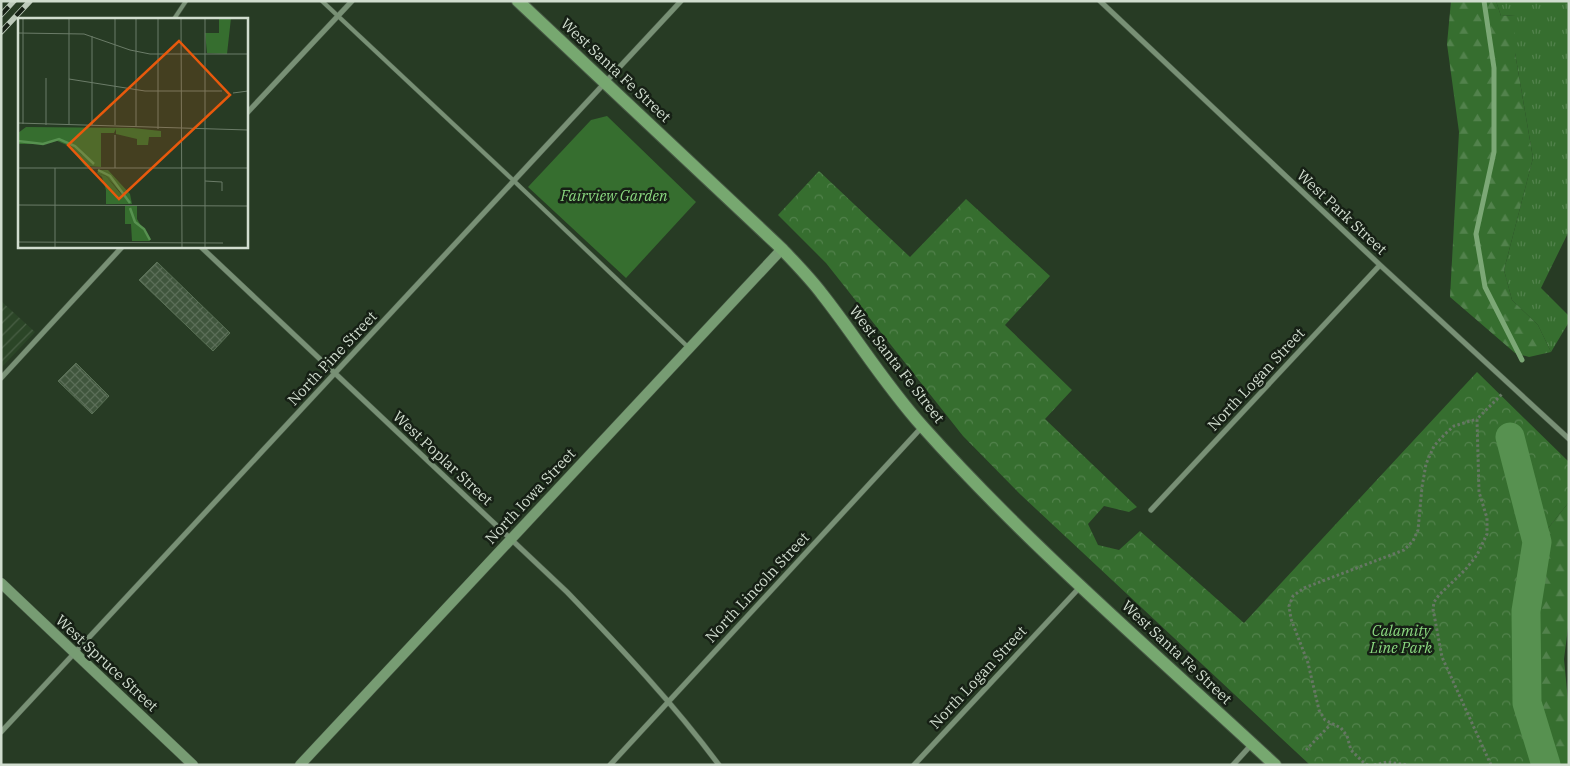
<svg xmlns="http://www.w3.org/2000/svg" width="1570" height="766" viewBox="0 0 1570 766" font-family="'IBM Plex Serif',serif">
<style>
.industrial{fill:url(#industrial-furrows)}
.grass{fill:url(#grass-tufts)}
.forest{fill:url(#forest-firs)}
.park{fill:url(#park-crowns)}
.garden{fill:#366e2f}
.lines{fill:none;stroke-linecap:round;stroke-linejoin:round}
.stream{stroke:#7ca876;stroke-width:5}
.river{stroke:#579150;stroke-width:29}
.building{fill:url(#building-cross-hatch);stroke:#5a7156}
.lane-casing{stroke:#455643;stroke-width:5}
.street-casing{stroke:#455643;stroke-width:6}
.secondary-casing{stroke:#455643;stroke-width:11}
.primary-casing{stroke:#455643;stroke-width:14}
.path{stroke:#667764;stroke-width:3;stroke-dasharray:2.5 2.5;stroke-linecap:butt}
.lane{stroke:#789075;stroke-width:4}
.street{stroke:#789075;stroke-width:5}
.secondary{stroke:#779c73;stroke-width:10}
.primary{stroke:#77a870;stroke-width:12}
.rail-casing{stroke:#bcc9ba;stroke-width:5.5}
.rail{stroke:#162015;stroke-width:4;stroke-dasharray:11;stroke-linecap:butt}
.labels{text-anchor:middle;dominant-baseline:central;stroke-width:5;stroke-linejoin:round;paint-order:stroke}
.street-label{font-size:15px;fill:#d1ddcf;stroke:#162015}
.park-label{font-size:15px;font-style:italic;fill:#8bd980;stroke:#162015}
.inset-river{fill:none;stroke:#579150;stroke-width:2.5}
.inset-road{fill:none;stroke:#6b7c68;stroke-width:1}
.view{fill:#e8590c;fill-opacity:0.15;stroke:#e8590c;stroke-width:2.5}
.inset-edge{fill:none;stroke:#d1ddcf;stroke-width:2.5}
</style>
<defs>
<pattern id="industrial-furrows" width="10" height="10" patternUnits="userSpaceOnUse" patternTransform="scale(1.25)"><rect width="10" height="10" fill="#2b4527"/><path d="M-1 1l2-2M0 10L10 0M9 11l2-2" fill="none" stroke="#495f45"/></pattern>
<pattern id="grass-tufts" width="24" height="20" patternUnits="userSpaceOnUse" patternTransform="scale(1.25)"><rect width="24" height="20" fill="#366e2f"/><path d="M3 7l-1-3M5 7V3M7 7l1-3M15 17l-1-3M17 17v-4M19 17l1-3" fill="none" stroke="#52824c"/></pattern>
<pattern id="forest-firs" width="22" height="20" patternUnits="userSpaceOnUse" patternTransform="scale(1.25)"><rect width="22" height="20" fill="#366e2f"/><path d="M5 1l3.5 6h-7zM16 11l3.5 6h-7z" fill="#52824c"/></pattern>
<pattern id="park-crowns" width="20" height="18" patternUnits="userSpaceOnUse" patternTransform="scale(1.25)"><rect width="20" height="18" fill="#366e2f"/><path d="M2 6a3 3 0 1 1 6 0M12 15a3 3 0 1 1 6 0" fill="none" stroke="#52824c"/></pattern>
<pattern id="building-cross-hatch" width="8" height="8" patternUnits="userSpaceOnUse" patternTransform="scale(1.25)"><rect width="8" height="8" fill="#40563d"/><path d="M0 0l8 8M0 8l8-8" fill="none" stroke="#5b6e58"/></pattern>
</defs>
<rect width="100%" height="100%" fill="#273b24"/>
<path class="industrial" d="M1 301 35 332 1 368Z"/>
<path class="grass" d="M1496 1H1569V231L1541 288 1569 316V322L1551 352 1538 325 1512 300 1504 270 1533 158 1515 53V15L1501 16Z"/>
<path class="forest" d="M1451 1H1496L1501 16 1515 15V53L1533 158 1504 270 1512 300 1538 325 1551 352 1529 357 1515 353 1450 297 1459 132 1447 44Z
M1569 502V620L1564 659 1569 712V765H1546L1527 703 1526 611 1537 542Z"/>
<path class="park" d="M819 171 910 257 966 199 1050 276 1005 325 1072 390 1045 419 1137 507 1129 512 1104 506 1088 524 1098 545 1119 550 1140 531 1244 623 1477 372 1569 462V502L1537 542 1526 611 1527 703 1546 765H1310L1021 495 963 436 826 263 778 215Z"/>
<path class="garden" d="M607 116 696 202 626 278 528 187 591 120Z"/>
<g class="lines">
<path class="stream" d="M1484 1 1494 68V152L1476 234 1485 287 1522 360"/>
<path class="river" d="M1510 437 1537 542 1526 611 1527 703 1546 765"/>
</g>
<path class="building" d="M157 262 230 333 213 351 139 280Z
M76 363 109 396 92 414 58 381Z"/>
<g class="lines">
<defs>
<path id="lane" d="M322 1 514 181 689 348
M174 19 186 1"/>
<path id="street" d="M1100 1 1380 265 1569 439
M246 114 352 1
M200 246 567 592C620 647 673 703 719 765
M1 378 123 246
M1151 510 1380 265
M1 732 681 1
M610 765 922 427
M914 765 1081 586
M1233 765 1252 744"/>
<path id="secondary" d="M1 583 193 765
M300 765 782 249"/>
<path id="primary" d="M518 1 782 249C795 263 810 278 822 294 856 337 885 385 923 427 1030 547 1157 655 1275 765"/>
</defs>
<use href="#lane" class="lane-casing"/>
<use href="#street" class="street-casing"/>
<use href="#secondary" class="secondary-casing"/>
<use href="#primary" class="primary-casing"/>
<path class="path" d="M1306 750 1331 724
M1368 765 1365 764 1351 750 1347 736 1341 728 1325 720 1319 710 1308 663 1291 619 1289 606 1293 596 1304 588 1404 550 1413 541 1418 530 1422 487 1426 464 1434 446 1445 434 1454 426 1477 419
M1374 765 1387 762 1408 765
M1491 765 1442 657 1433 609 1434 602 1439 595 1465 570 1477 555 1487 534V518L1479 492 1477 419 1502 394"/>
<use href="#lane" class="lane"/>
<use href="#street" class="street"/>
<use href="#secondary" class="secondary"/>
<use href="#primary" class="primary"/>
<defs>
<path id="rail" d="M1 15 14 1
M1 32 30 1"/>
</defs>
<use href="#rail" class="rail-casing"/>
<use href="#rail" class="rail"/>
</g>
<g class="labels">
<g class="street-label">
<text transform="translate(616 70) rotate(43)">West Santa Fe Street</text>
<text transform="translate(1342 212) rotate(43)">West Park Street</text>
<text transform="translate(332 358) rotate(-47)">North Pine Street</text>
<text transform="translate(897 364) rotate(52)">West Santa Fe Street</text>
<text transform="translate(1256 379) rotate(-47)">North Logan Street</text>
<text transform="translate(443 458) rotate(43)">West Poplar Street</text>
<text transform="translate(530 496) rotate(-47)">North Iowa Street</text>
<text transform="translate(757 587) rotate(-47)">North Lincoln Street</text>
<text transform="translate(1177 652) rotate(43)">West Santa Fe Street</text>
<text transform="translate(107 663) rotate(43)">West Spruce Street</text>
<text transform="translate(978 677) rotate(-47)">North Logan Street</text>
</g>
<g class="park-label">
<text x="614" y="195">Fairview Garden</text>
<text x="1401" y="630">Calamity<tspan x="1401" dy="17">Line Park</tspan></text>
</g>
</g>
<g transform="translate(18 18)">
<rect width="230" height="230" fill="#273b24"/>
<path d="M79 155 88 158 103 176H112L114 186H88V172L84 159ZM107 188H119V201L132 223H114L113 206H107Z" fill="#366e2f"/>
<path d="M41 121 57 128 67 141 68 149 51 128 37 122ZM81 152H90L112 176H104L88 158 79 155Z" fill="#366e2f"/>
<path d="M201 0H213L209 36 189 35 187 15H201ZM8 109 115 110 143 113V119H131L130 127H119V121L98 116V111L96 115H83V149L68 148 63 135 48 123 41 121 25 126H0V115Z" fill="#366e2f"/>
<path class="inset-river" d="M0 123 25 126 41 121 57 128 76 146M80 152 92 158 112 185M112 190 117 204 126 211 132 222"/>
<path class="inset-road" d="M5 0V106M51 0V107M97 0V107M118 0V108M163 0 164 230M187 0V230M0 15 66 16 112 32 132 36H230M28 60V107M51 61 127 73H204M215 75 230 73M0 105 230 112M74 107V18M140 111V0M0 150H230M37 150V230M97 150V117M187 163 204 164V173M0 187 230 188M0 224 205 225"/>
<path class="view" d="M161 23 212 77 101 181 50 127Z"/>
<rect width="230" height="230" class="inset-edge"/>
</g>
<rect width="1570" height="766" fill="none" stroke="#d1ddcf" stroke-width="5"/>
</svg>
